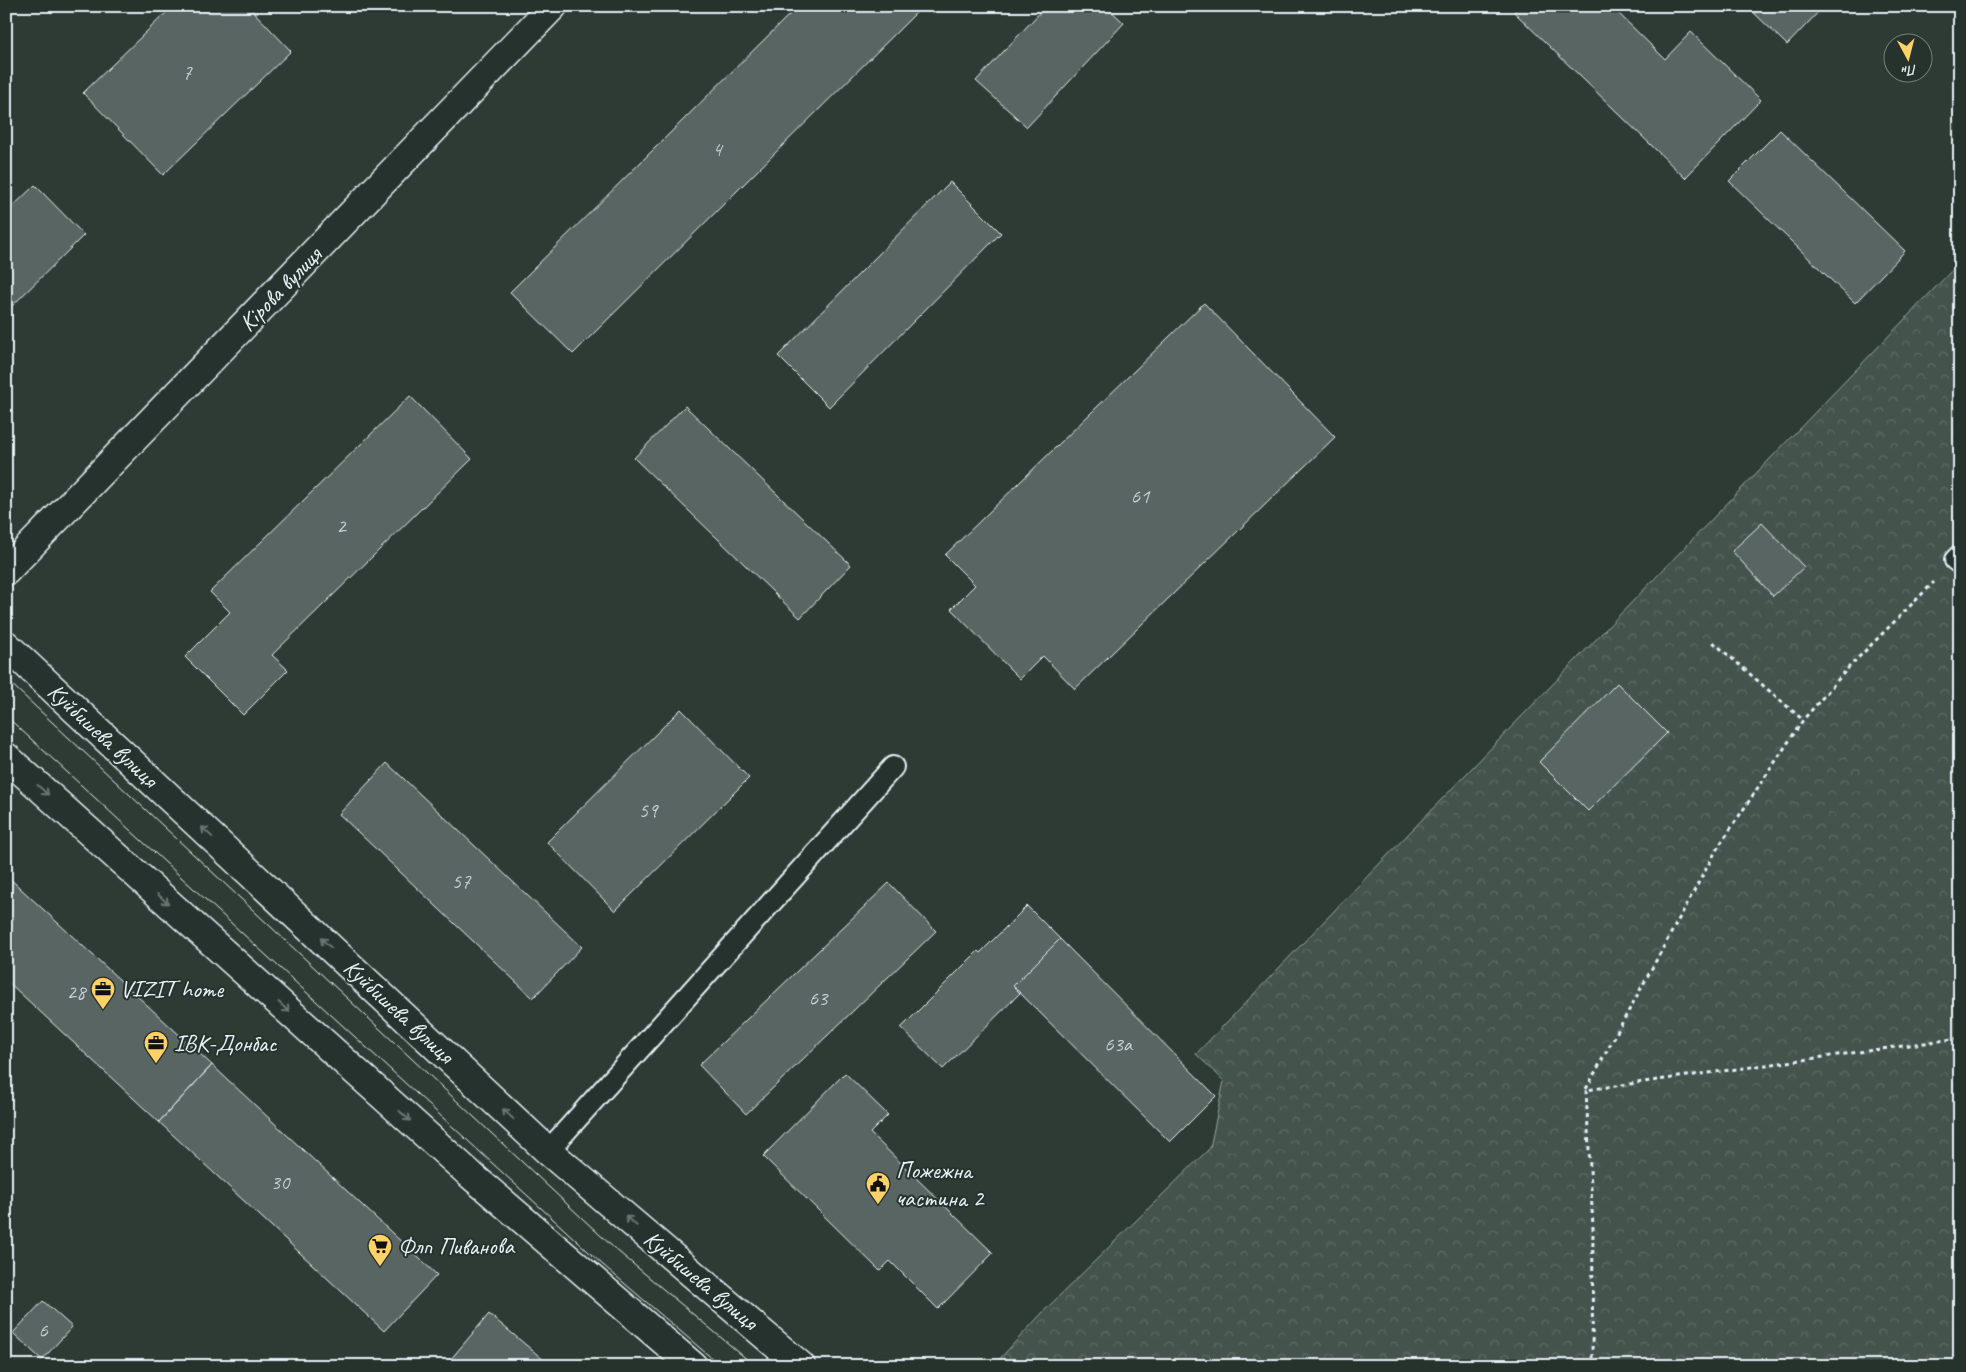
<svg xmlns="http://www.w3.org/2000/svg" width="1966" height="1372" viewBox="0 0 1966 1372" font-family="Caveat,sans-serif">
<style>
.park{fill:url(#park-crowns);stroke:#96a2a3}
.building{fill:#596563;stroke:#e8f1f8}
.lines{fill:none;stroke-linecap:round;stroke-linejoin:round}
.service-casing{stroke:#e8f1f8;stroke-width:24}
.tertiary-casing{stroke:#e8f1f8;stroke-width:31}
.secondary-casing{stroke:#e8f1f8;stroke-width:31}
.path{stroke:#e8f1f8;stroke-width:3;stroke-dasharray:4 4;stroke-linecap:butt}
.service{stroke:#26332d;stroke-width:20}
.tertiary{stroke:#26332d;stroke-width:28}
.secondary{stroke:#26332d;stroke-width:28}
.tram{stroke:#e8f1f8;stroke-width:1}
.oneway{stroke:#6a7674}
.labels{text-anchor:middle;dominant-baseline:central;stroke-width:4;stroke-linejoin:round;paint-order:stroke}
.number-label{font-size:21px;fill:#c4ced3}
.street-label{font-size:24px;fill:#e8f1f8;stroke:#26332d}
.poi-label{font-size:24px;fill:#e8f1f8;stroke:#26332d;text-anchor:start}
</style>
<defs>
<pattern id="park-crowns" width="20" height="18" patternUnits="userSpaceOnUse" patternTransform="scale(1.25)"><rect width="20" height="18" fill="#45524e"/><path d="M2 6a3 3 0 1 1 6 0M12 15a3 3 0 1 1 6 0" fill="none" stroke="#606b68"/></pattern>
</defs>
<rect width="100%" height="100%" fill="#2e3b35"/>
<filter id="ink" filterUnits="userSpaceOnUse"><feTurbulence type="fractalNoise" baseFrequency=".02" numOctaves="2"/><feDisplacementMap in="SourceGraphic" scale="10" xChannelSelector="R" yChannelSelector="G"/><feConvolveMatrix kernelMatrix="1 2 1 2 8 2 1 2 1" color-interpolation-filters="sRGB"/></filter>
<g filter="url(#ink)">
<path class="park" d="M1960 262V1366H993L1044 1311 1210 1148 1224 1081 1196 1054Z"/>
<path class="building" d="M173 6H248L291 51 163 175 83 93Z
M798 6H923L573 354 510 292Z
M1046 6H1106L1124 23 1027 127 976 81Z
M1520 6H1611L1665 59 1691 32 1761 100 1685 178 1514 12Z
M1747 6H1824L1787 45Z
M1780 130 1905 251 1855 303 1729 181Z
M950 182 1001 233 829 407 778 356Z
M35 185 84 235 6 312V213Z
M1204 303 1335 437 1075 689 1043 656 1020 679 951 609 975 585 945 555Z
M410 396 472 459 272 655 288 670 243 715 185 657 230 612 210 592Z
M685 406 851 565 800 618 634 458Z
M1762 523 1804 567 1773 596 1732 551Z
M1617 683 1667 733 1588 811 1539 762Z
M681 709 749 778 615 911 547 842Z
M387 763 582 947 533 998 339 814Z
M6 875 212 1065 159 1122 6 980Z
M889 883 936 931 746 1114 699 1065Z
M1027 906 1060 939 1013 986 1020 993 943 1069 901 1028 978 951 980 953Z
M1060 939 1216 1096 1170 1142 1013 986Z
M212 1065 437 1275 384 1331 159 1122Z
M845 1073 888 1115 870 1133 993 1253 938 1309 890 1261 880 1271 763 1156Z
M43 1301 72 1327 42 1360 13 1333Z
M489 1314 551 1366H445Z"/>
<g class="lines">
<defs>
<path id="service" d="M1960 555 1955 560 1960 564
M548 1151 893 767"/>
<path id="tertiary" d="M6 571 553 6"/>
<path id="secondary" d="M6 645 548 1151 801 1366
M6 757 472 1176 693 1366"/>
</defs>
<use href="#service" class="service-casing"/>
<use href="#tertiary" class="tertiary-casing"/>
<use href="#secondary" class="secondary-casing"/>
<path class="path" d="M1713 642 1803 720
M1586 1089 1717 849 1803 720 1849 667 1934 582
M1592 1366 1593 1228 1586 1090 1960 1038"/>
<use href="#service" class="service"/>
<use href="#tertiary" class="tertiary"/>
<use href="#secondary" class="secondary"/>
<path class="tram" d="M6 679 614 1248 755 1366
M6 716 603 1265 721 1366"/>
</g>
<defs><path id="oneway-shaft" d="M-6 0H5M1.5-3L5.5 0L1.5 3" fill="none" stroke-width="1.6" stroke-linecap="round" stroke-linejoin="round" transform="scale(1.25)"/></defs>
<g class="oneway">
<use href="#oneway-shaft" transform="translate(43 790) rotate(42)"/>
<use href="#oneway-shaft" transform="translate(207 832) rotate(-137)"/>
<use href="#oneway-shaft" transform="translate(163 899) rotate(42)"/>
<use href="#oneway-shaft" transform="translate(326 943) rotate(-137)"/>
<use href="#oneway-shaft" transform="translate(284 1007) rotate(42)"/>
<use href="#oneway-shaft" transform="translate(508 1114) rotate(-137)"/>
<use href="#oneway-shaft" transform="translate(405 1116) rotate(42)"/>
<use href="#oneway-shaft" transform="translate(631 1221) rotate(-140)"/>
</g>
</g>
<defs>
<symbol id="office-pin" viewBox="-11 -11 22 30"><path d="M0 17L-7.5 6A9.5 9.5 0 1 1 7.5 6Z" fill="#ffd166" stroke="#26332d"/><path d="M-6-3h4V-5.5h4V-3h4V5H-6ZM-1-4.5V-3h2v-1.5ZM-6 0V1H6V0Z" fill="#111"/></symbol>
<symbol id="civic-pin" viewBox="-11 -11 22 30"><path d="M0 17L-7.5 6A9.5 9.5 0 1 1 7.5 6Z" fill="#ffd166" stroke="#26332d"/><path d="M-.6-6.5H3V-4.5H.6V-3L4-1V1h2V6H-6V1h2V-1L-.6-3ZM-1.2 2.5V6h2.4V2.5Z" fill="#111"/></symbol>
<symbol id="supermarket-pin" viewBox="-11 -11 22 30"><path d="M0 17L-7.5 6A9.5 9.5 0 1 1 7.5 6Z" fill="#ffd166" stroke="#26332d"/><path d="M-6-5.5h2.5l.6 2H6L4.5 2H-2.5L-4.4-4H-6ZM-1.5 3.2a1.3 1.3 0 1 0 .1 0ZM3 3.2a1.3 1.3 0 1 0 .1 0Z" fill="#111"/></symbol>
</defs>
<g fill-rule="evenodd">
<use href="#office-pin" x="89" y="975" width="28" height="38"/>
<use href="#office-pin" x="142" y="1029" width="28" height="38"/>
<use href="#civic-pin" x="864" y="1170" width="28" height="38"/>
<use href="#supermarket-pin" x="366" y="1232" width="28" height="38"/>
</g>
<g class="labels">
<g class="number-label">
<text x="187" y="72">7</text>
<text x="717" y="149">4</text>
<text x="1140" y="496">61</text>
<text x="341" y="526">2</text>
<text x="648" y="810">59</text>
<text x="461" y="881">57</text>
<text x="76" y="992">28</text>
<text x="818" y="998">63</text>
<text x="1118" y="1044">63а</text>
<text x="280" y="1182">30</text>
<text x="43" y="1330">6</text>
</g>
<g class="street-label">
<text transform="translate(280 289) rotate(-46)">Кірова вулиця</text>
<text transform="translate(103 735) rotate(43)">Куйбишева вулиця</text>
<text transform="translate(399 1011) rotate(43)">Куйбишева вулиця</text>
<text transform="translate(701 1280) rotate(40)">Куйбишева вулиця</text>
</g>
<g class="poi-label">
<text x="120" y="989">VIZIT home</text>
<text x="174" y="1043">ІВК-Донбас</text>
<text x="896" y="1170">Пожежна<tspan x="896" dy="28">частина 2</tspan></text>
<text x="398" y="1246">Флп Пиванова</text>
</g>
</g>
<rect width="1966" height="1372" fill="none" stroke="#26332d" stroke-width="25"/>
<rect x="12" y="12" width="1941" height="1347" fill="none" stroke="#e8f1f8" stroke-width="2" filter="url(#ink)"/>
<g transform="translate(1908 58) rotate(173)"><circle r="24" fill="#26332d" stroke="#747f7e"/>
<path d="M0-4L9 19L0 12L-9 19Z" fill="#ffd166"/>
<text y="-8" font-size="14" font-weight="bold" text-anchor="middle" fill="#e8f1f8">Пн</text>
</g>
</svg>
